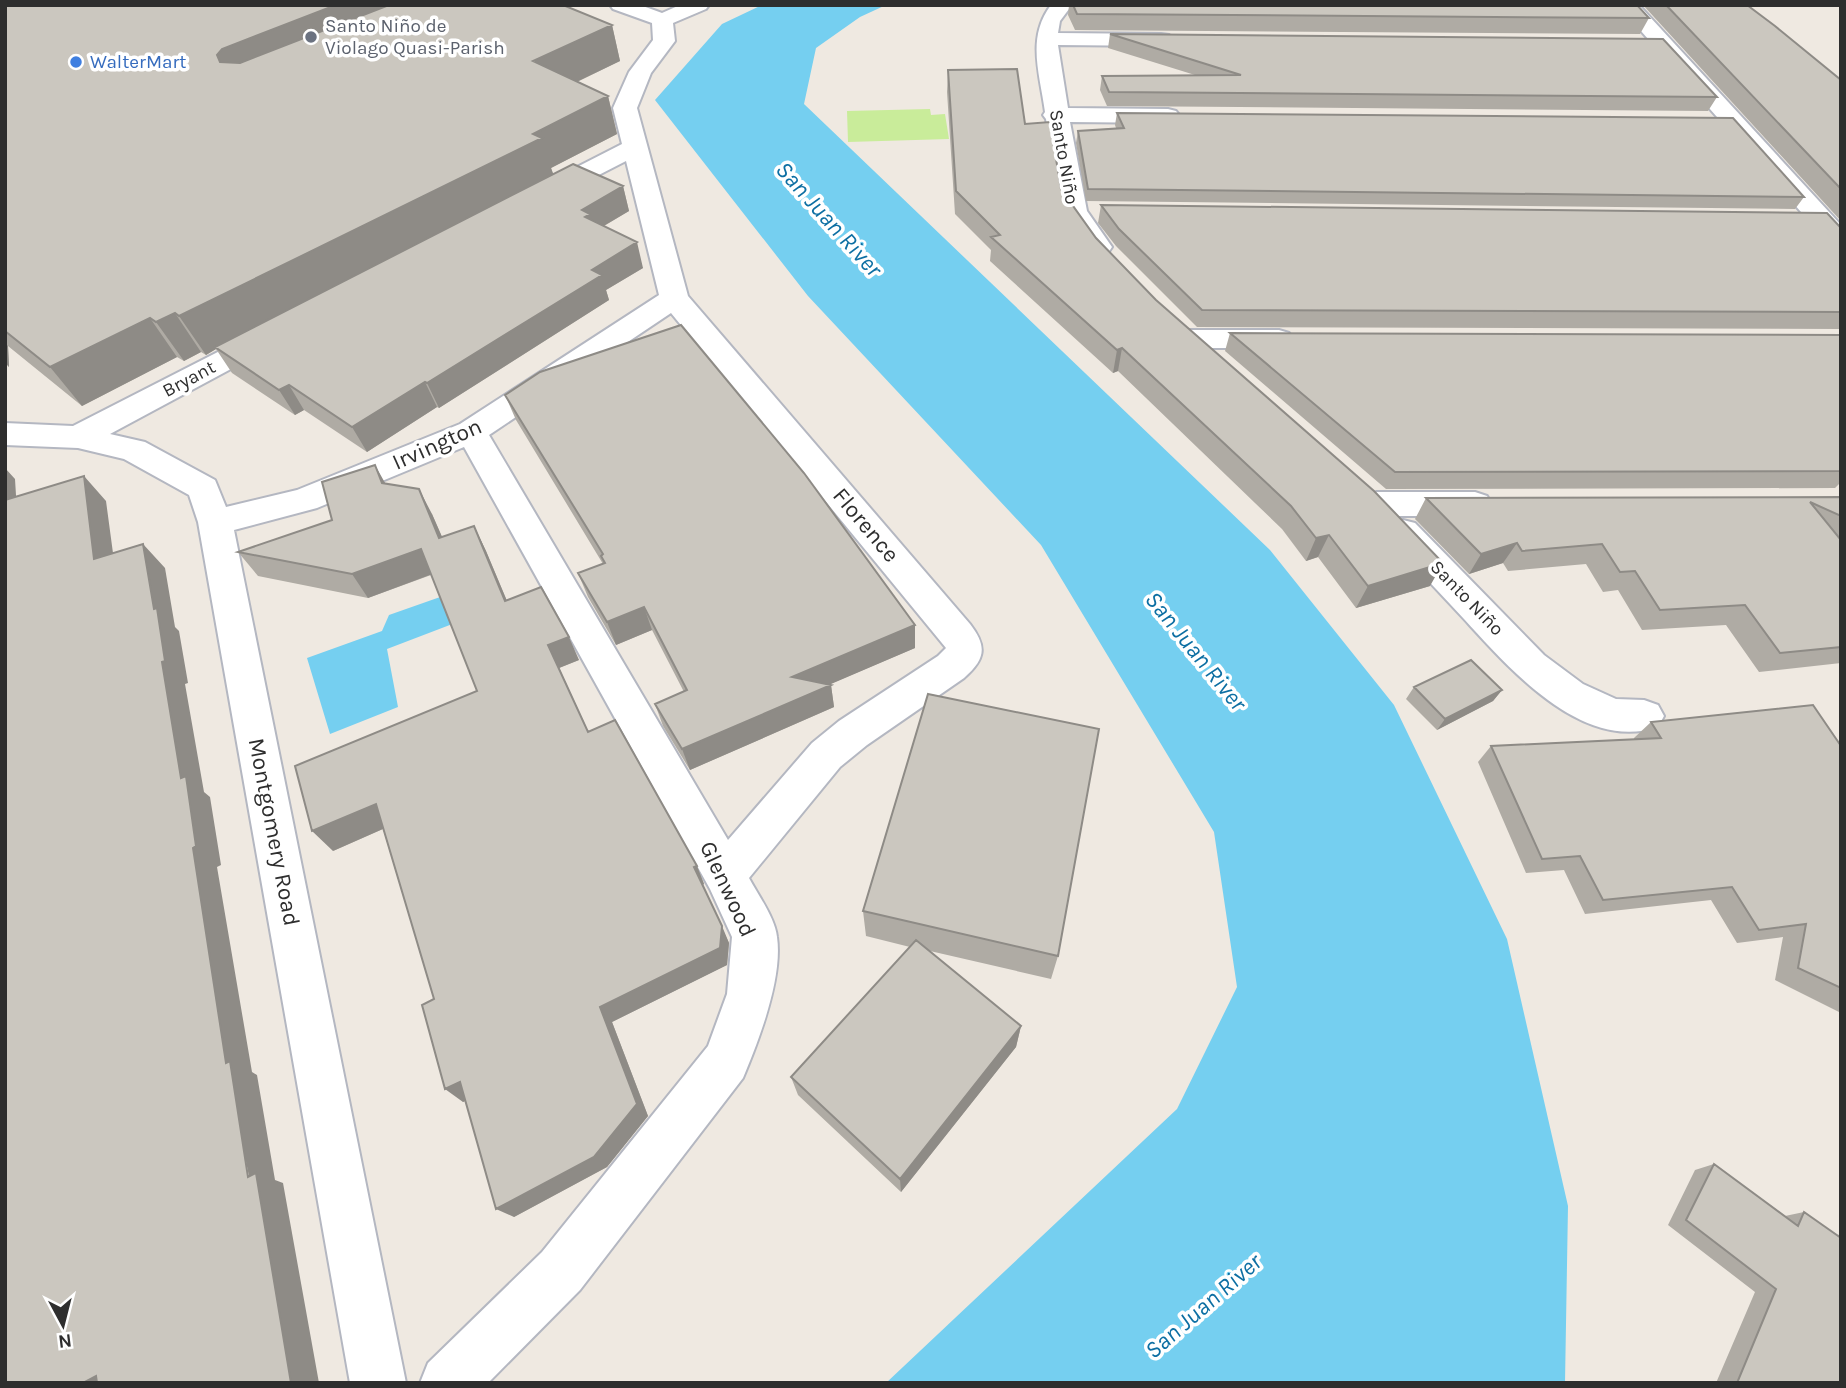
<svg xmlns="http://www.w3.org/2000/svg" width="1846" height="1388" viewBox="0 0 1846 1388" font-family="Karla,sans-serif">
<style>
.pitch{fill:#c9ec9a}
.water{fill:#75cff0}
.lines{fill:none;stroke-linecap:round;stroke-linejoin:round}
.minor-casing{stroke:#b4b7c1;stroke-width:4}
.minor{fill:#fff;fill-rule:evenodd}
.wall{fill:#afaba4}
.shaded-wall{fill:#8e8b86}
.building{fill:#cbc7bf;stroke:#8e8b86;stroke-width:2}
.worship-dot{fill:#6b7280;stroke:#fff;stroke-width:2.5}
.shop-dot{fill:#3f7fe0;stroke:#fff;stroke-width:2.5}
.labels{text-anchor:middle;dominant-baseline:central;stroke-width:7;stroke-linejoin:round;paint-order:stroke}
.far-worship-label{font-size:19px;fill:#5b616d;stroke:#fff;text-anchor:start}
.far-shop-label{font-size:19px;fill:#366cbe;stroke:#fff;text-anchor:start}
.far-street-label{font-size:19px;fill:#2e2e2e;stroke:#fff}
.street-label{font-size:23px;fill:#2e2e2e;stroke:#fff}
.water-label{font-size:24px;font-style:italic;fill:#0d6fa3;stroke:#fff}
</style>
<rect width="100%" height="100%" fill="#efe9e1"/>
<path class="pitch" d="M930 109 931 115 945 114 949 139 848 142 847 111Z"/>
<path class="water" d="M762 5H886L860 17 816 48 804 104 1270 550 1394 705 1507 939 1568 1206 1565 1383H886L1177 1109 1237 987 1214 832 1041 545 808 296 655 100 722 24Z
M443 596 455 623 387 649 398 707 330 734 307 658 382 631 389 615Z"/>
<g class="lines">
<defs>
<path id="minor" d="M610 5H640L662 13 680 5H709L706 9 673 23 675 41 651 73 637 108 688 296 970 624C987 646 986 659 964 678L867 745 840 767 749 878C758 895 775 918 777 937 783 978 759 1040 743 1078L580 1290 488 1383H420L428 1363 542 1252 708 1046 727 994 732 937 710 889 464 447 317 508 234 530 406 1383H350L198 522 189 495 124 459 78 448 5 445V423L73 426 259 331 269 328 279 331 284 337 279 343 110 434 145 442 215 480 226 507 297 490 460 424 659 295 626 161 552 199 543 202 534 199 530 194 534 189 622 144 613 108 629 72 653 40 652 23 613 9ZM671 313 946 648 938 656 839 721 812 743 728 840 489 435Z
M1051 5H1072L1060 21 1058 33 1161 34 1169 35 1172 40 1169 45 1161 46 1058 45 1068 108 1168 109 1176 111 1180 116 1176 121 1168 123 1070 122 1087 211 1112 247 1108 253 1099 255 1090 253 1061 212 1046 119 1043 115 1045 112C1040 74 1026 38 1051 5Z
M1618 5H1639L1841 225V249L1832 247Z
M1190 330H1279L1289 333 1294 339 1289 345 1279 348H1190L1180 345 1175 339 1180 333Z
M1377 492H1475L1487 496 1492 504 1487 512 1475 516H1377L1365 512 1360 504 1365 496Z
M1403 520 1415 523 1544 655 1583 684 1616 699 1644 700 1658 705 1664 716 1658 727C1582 753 1509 668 1464 619 1440 593 1415 567 1391 541L1386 532 1391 523Z"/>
</defs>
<use href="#minor" class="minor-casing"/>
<use href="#minor" class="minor"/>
</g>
<path class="wall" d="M5 5 612 25 620 61 577 82 608 96 617 134 551 168 553 174 623 186 629 211 604 226 643 268 606 290 609 300 439 408 437 407 367 452 304 410 295 415 232 373 216 349 206 355 201 352 184 361 177 357 82 406 8 346 9 367 5 363Z
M1069 5H1073L1649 18 1640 34 1075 30 1068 15Z
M1643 5H1747L1841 80V221Z
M1110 34 1717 97 1708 111 1107 106 1100 90 1102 76 1195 75 1108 48Z
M948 70 1025 124 1061 189 1096 238 1430 586 1356 608 1318 557 1306 561 1282 529 1118 371 1113 373 990 261 991 250 955 214 947 92Z
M1117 113 1804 197 1795 209 1086 201 1076 143 1078 131 1116 128 1115 125Z
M1101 205 1841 228V329L1197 327 1116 246 1098 223Z
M1230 333 1841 335V482L1835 488 1386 489 1225 351Z
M505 395 915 648 830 684 831 685 834 707 690 770 663 726 655 704 684 692 652 630 616 645 588 597 578 573 603 564 516 420Z
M385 483 432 514 442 537 474 526 486 551 507 601 579 660 559 668 588 731 697 866 704 884 702 885 729 943 727 965 612 1022 648 1116 607 1167 514 1217 465 1101 463 1102 434 999 383 829 333 851 477 691 431 575 368 598 258 576 238 552 332 520Z
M1841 497V663L1759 672 1726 625 1642 630 1618 590 1603 592 1586 564 1508 571 1503 563 1469 574 1415 519 1426 498Z
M1414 687 1502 690 1493 701 1437 730 1406 699Z
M1651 722 1841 746V1011L1839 1012 1775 980 1783 937 1737 943 1711 900 1585 914 1564 870 1526 873 1478 762 1491 746 1634 739V738Z
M863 911 1058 956 1051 979 930 951 1021 1026 1016 1047 901 1192 798 1095 791 1077 910 947 866 936Z
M1714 1164 1785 1216 1804 1212 1838 1236 1841 1230V1383H1716L1755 1292 1668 1225 1695 1170Z"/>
<path class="shaded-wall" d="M336 5H441L241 86 220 62 217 55 222 49Z
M612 25 620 61 543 98 533 61Z
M608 96 617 134 551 168 554 176 215 347 216 349 206 355 179 316 533 134Z
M623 186 629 211 595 231 597 239 582 210Z
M637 242 643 268 606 290 609 300 439 408 427 383 592 270Z
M175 313 201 352 184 361 156 322Z
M150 318 177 357 82 406 50 367Z
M5 343 8 346 9 367 5 362Z
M1122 348 1118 371 1113 373 1117 350Z
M425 382 437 407 367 452 352 427Z
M289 385 304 410 295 415 279 390Z
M375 465 389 490 382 483Z
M5 468 15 479 18 528 5 516Z
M84 476 106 501 117 583 94 559Z
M419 489 432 514 453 562 439 538Z
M474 526 486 551 517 625 505 601Z
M1329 535 1318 557 1306 561 1316 538Z
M1517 543 1503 563 1469 574 1481 554Z
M143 544 165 568 175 627 179 631 188 683 185 684 204 792 210 797 221 865 217 867 252 1072 257 1075 275 1180 283 1183 319 1383H291L226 1063Z
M421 549 435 573 368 598 352 574Z
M1443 563 1430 586 1356 608 1368 586Z
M644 607 652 630 616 645 607 622Z
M915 625V648L796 699 792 677Z
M569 637 579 660 559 668 598 753 548 645Z
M831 685 834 707 690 770 682 749Z
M1502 690 1493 701 1437 730 1445 719Z
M376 804 394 824 333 851 312 831Z
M697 866 704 884 701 886 694 867Z
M722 926 729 943 727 965 612 1022 648 1116 607 1167 514 1217 496 1209 600 1007Z
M1021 1026 1016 1047 901 1192 900 1179Z
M460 1082 478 1095 463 1102 445 1089Z
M96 1376 123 1383H83Z"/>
<path class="building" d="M5 5H336L222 49 217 55 220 62 240 63 389 5H563L612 25 533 61 608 96 533 134 542 138 179 316 175 313 156 322 150 318 50 367 5 331Z
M1073 5H1637L1649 18 1077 14Z
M1666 5H1747L1775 26 1841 80V189Z
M1110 34 1663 39 1717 97 1109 92 1102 76 1241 75Z
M1017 69 1025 124 1050 122 1061 189 1096 238 1156 300 1374 491 1443 563 1368 586 1329 535 1316 538 1291 506 1122 348 1117 350 991 237 1000 235 956 191 948 70Z
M1117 113 1733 118 1804 197 1088 189 1078 131 1124 128Z
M573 164 623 186 582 210 590 214 585 217 637 242 592 270 602 275 427 383 425 382 352 427 289 385 279 390 215 347Z
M1101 205 1827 213 1841 228V312L1202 310 1119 229Z
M681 325 804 473 915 625 792 677 831 685 682 749 655 704 687 690 644 607 607 622 578 573 605 563 601 556 603 554 505 395 540 372Z
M1230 333 1841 335V471L1395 472Z
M375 465 382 483 419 489 439 538 474 526 505 601 541 587 569 637 548 645 588 732 615 720 697 866 694 867 722 926 720 948 600 1007 637 1104 594 1157 496 1209 460 1082 445 1089 422 1005 434 999 376 804 312 831 295 766 477 691 421 549 352 574 238 552 332 520 322 482Z
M84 476 94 559 143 544 154 609 157 608 165 661 162 662 181 778 186 776 196 846 193 848 226 1063 230 1061 248 1177 256 1173 291 1383H97L96 1376 83 1383H5V500Z
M1841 497V516L1810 502 1841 540V647L1780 653 1745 605 1660 610 1635 571 1620 572 1602 544 1522 551 1517 543 1481 554 1426 498Z
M1471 660 1502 690 1445 719 1414 687Z
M928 694 1099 729 1058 956 863 911Z
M1813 705 1841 746V988L1798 968 1806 924 1759 930 1732 887 1603 900 1580 856 1542 859 1491 746 1661 738 1651 722Z
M916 940 1021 1026 900 1179 791 1077Z
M1714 1164 1798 1226 1804 1212 1841 1238V1383H1737L1776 1289 1686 1220Z"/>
<circle class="worship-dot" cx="311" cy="37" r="7"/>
<circle class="shop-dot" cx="76" cy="62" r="7"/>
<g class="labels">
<g class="far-worship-label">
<text x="325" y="26">Santo Niño de<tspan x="325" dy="22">Violago Quasi-Parish</tspan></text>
</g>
<g class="far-shop-label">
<text x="90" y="62">WalterMart</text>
</g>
<g class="far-street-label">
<text transform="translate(1064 157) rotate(80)">Santo Niño</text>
<text transform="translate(189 379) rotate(-28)">Bryant</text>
<text transform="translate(1467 598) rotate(46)">Santo Niño</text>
</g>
<g class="street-label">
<text transform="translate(437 444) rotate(-24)">Irvington</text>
<text transform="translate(866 525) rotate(50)">Florence</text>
<text transform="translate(274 832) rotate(79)">Montgomery Road</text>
<text transform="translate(728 889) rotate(65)">Glenwood</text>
</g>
<g class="water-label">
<text transform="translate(829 219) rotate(48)">San Juan River</text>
<text transform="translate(1196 651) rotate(51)">San Juan River</text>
<text transform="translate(1203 1306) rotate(-41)">San Juan River</text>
</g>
</g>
<rect width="1846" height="1388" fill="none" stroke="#2e2e2e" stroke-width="14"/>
<g transform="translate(63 1325) rotate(173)" stroke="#ffffff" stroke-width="5" paint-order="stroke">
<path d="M0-5L12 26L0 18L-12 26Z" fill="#2e2e2e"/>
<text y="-10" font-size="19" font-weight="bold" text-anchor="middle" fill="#2e2e2e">N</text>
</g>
</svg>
